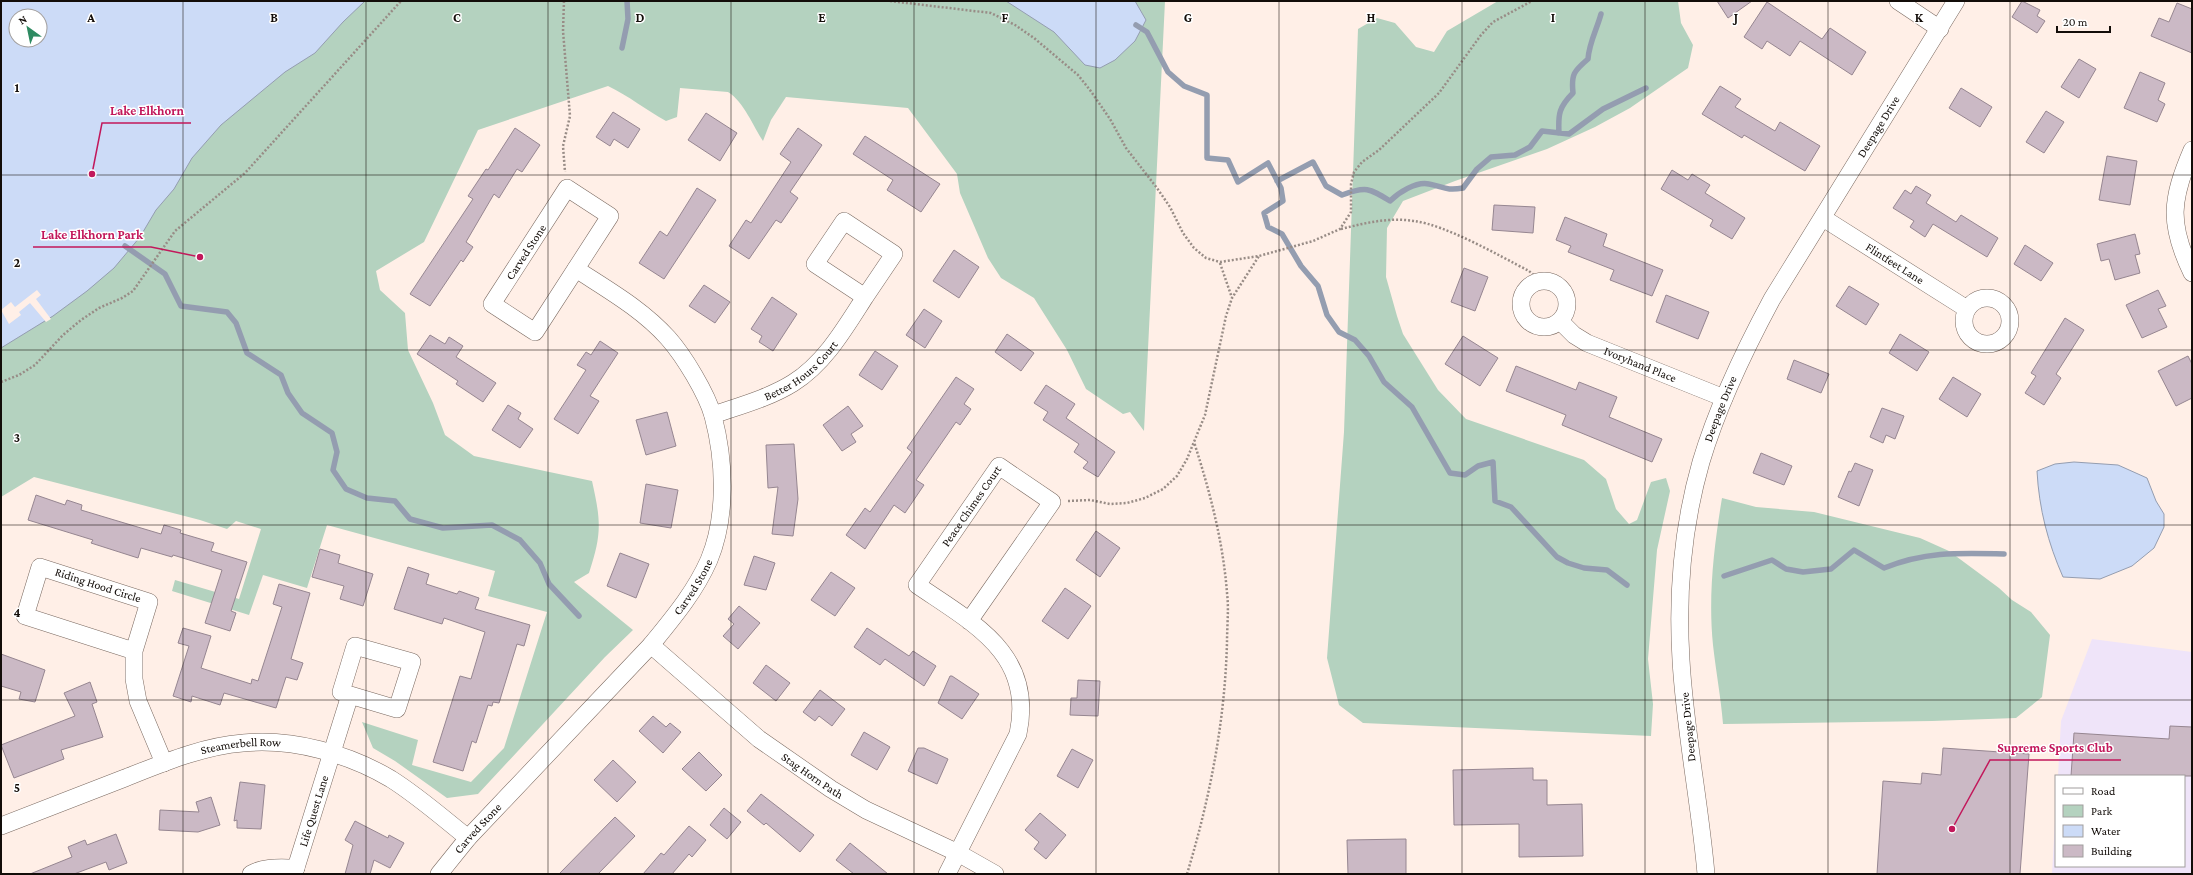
<svg xmlns="http://www.w3.org/2000/svg" width="2193" height="875" viewBox="0 0 2193 875" font-family="'Crimson Pro',serif">
<style>
.commercial{fill:#efe4f9}
.green{fill:#b4d2bf;fill-rule:evenodd}
.water{fill:#ccdbf7;stroke:#949db0;fill-rule:evenodd}
.pier{fill:#ffefe7}
.lines{fill:none;stroke-linecap:round;stroke-linejoin:round}
.stream{stroke:#949db0;stroke-width:5.5}
.building{fill:#cbb9c5;stroke:#968691}
.street-casing{stroke:#7a6960;stroke-width:18}
.path{stroke:#988c86;stroke-width:2.5;stroke-dasharray:2 2;stroke-linecap:butt}
.street{stroke:#fff;stroke-width:17}
.grid{fill:none;stroke:#130d09;stroke-width:1;stroke-opacity:0.55}
.labels{text-anchor:middle;dominant-baseline:central;stroke-width:3;stroke-linejoin:round;paint-order:stroke}
.street-label{font-size:12px;fill:#130d09;stroke:#fff}
.grid-label{font-size:13px;text-anchor:middle;font-weight:bold;fill:#130d09;stroke:#fff;stroke-width:3;stroke-linejoin:round;paint-order:stroke}
.leader{fill:none;stroke:#c2185b;stroke-width:1.5}
.callout-dot{fill:#c2185b;stroke:#fff;stroke-width:1.5}
.callout-label{font-size:13px;text-anchor:middle;font-weight:bold;fill:#c2185b;stroke:#fff;stroke-width:3;stroke-linejoin:round;paint-order:stroke}
</style>
<rect width="100%" height="100%" fill="#ffefe7"/>
<path class="commercial" d="M2092 639 2192 652V874H2052L2056 804V866H2184V776H2058L2061 721Z"/>
<path class="green" d="M1 1H1165L1144 431 1130 412 1123 414 1086 389 1067 350 1034 298 1001 278 988 258 960 193 957 174 908 108 786 97 771 120 763 141C753 126 744 102 728 92L680 88 677 117 666 121C646 110 629 96 608 86L478 130 424 242 376 271 380 290 405 313 408 350 433 403 445 435 474 456 592 481C601 521 602 534 589 573L574 582 633 630 605 657 478 794 447 798 395 761 373 748 362 722 418 740 412 765 471 782 504 748 547 612 488 596 495 571 327 525 307 588 263 575 249 615 172 591 175 580 239 599 261 529 236 521 227 529 200 520 34 477 1 497ZM16 16H40V40H16Z
M1498 1H1678L1681 23 1693 45 1688 68 1630 108 1595 127 1547 149 1455 181 1403 201 1387 228 1386 277 1397 316 1403 334 1438 390 1466 419 1584 460 1606 479 1616 509 1629 524 1637 520 1651 482 1666 478 1670 491 1657 550 1648 659 1653 704 1651 736 1363 723 1339 705 1327 658 1344 432 1358 29 1377 18 1395 23 1416 47 1434 52 1447 31Z
M1722 498 1756 507 1814 512 1920 538 1949 551 1999 588 2012 600 2031 612 2050 635 2042 697 2016 718 1932 721 1723 724C1721 698 1716 672 1713 645 1708 596 1714 546 1722 498Z"/>
<path class="water" d="M1 1H365L343 22 315 53 285 72 221 125 192 158 174 189 156 210 140 237 114 268 87 291 53 316 1 348ZM16 16H40V40H16Z
M1006 1H1135L1146 20 1135 41 1115 60 1100 68 1085 65 1054 32Z
M2074 462 2118 465 2147 478 2156 501 2164 514V527L2154 548 2132 566 2100 579 2063 577C2048 543 2039 509 2037 471L2055 464Z"/>
<path class="pier" d="M37 290 41 295 36 299 51 319 46 322 30 303 19 312 21 315 9 324 1 310 11 302 15 307Z"/>
<g class="lines">
<path class="stream" d="M1136 25 1147 32 1168 72 1184 86 1207 95V158L1228 160 1238 182 1268 163 1281 188 1283 201 1264 213 1268 227 1282 234 1301 266 1318 286 1327 315 1339 332 1355 340 1369 356 1384 382 1412 407 1450 473 1465 475 1478 466 1493 462 1495 501 1511 507 1557 557 1568 563 1584 568 1607 570 1627 585
M622 48 628 19 627 1
M1559 133C1558 114 1559 107 1573 93 1571 74 1574 71 1588 59 1589 43 1597 29 1601 14
M1277 181 1313 162 1326 186 1342 195C1366 186 1369 188 1390 201 1398 193 1416 181 1429 184 1444 187 1446 191 1463 188L1477 169 1491 157 1515 155 1530 147 1542 131 1569 134 1603 109 1646 88
M125 246 165 274 181 306 227 312 236 323 247 353 281 375 288 393 302 413 332 433 337 452 333 470 346 489 367 498 395 501 410 519 443 528 492 525 520 540 540 563 549 584 579 616
M1724 576 1772 560 1786 569 1803 572 1831 569 1854 550 1884 568C1927 551 1960 553 2004 554"/>
</g>
<path class="building" d="M1717 1H1752L1728 18Z
M2022 1 2040 10 2037 16 2045 21 2037 33 2012 17Z
M1767 2 1822 39 1830 28 1866 52 1852 75 1800 41 1790 56 1767 41 1762 49 1744 37Z
M2177 3 2192 9V53L2151 36 2159 18 2169 22Z
M2079 59 2096 69 2079 98 2061 87Z
M2140 72 2165 83 2158 100 2165 104 2157 122 2124 108Z
M1720 86 1741 99 1735 107 1775 131 1780 122 1820 146 1805 171 1744 135 1742 138 1702 114Z
M1961 88 1992 107 1980 127 1949 108Z
M2046 111 2064 122 2044 153 2026 142Z
M613 112 640 129 628 148 614 139 610 146 596 137Z
M706 113 737 133 720 161 688 140Z
M515 128 540 145 522 172 517 169 499 198 494 194 466 242 473 247 463 262 461 260 430 306 410 294 473 199 468 196 486 169 488 170Z
M798 128 822 145 790 192 798 198 781 223 776 220 749 259 729 246 746 220 751 223 791 162 780 154Z
M865 136 940 184 921 212 887 190 893 180 853 154Z
M2107 156 2137 161 2130 205 2099 200Z
M1672 170 1688 180 1692 174 1710 185 1705 193 1745 218 1732 239 1710 226 1713 220 1661 189Z
M1916 186 1931 195 1926 203 1956 222 1961 215 1998 238 1987 257 1933 224 1925 237 1910 227 1914 221 1893 208 1905 190 1911 194Z
M697 188 716 200 664 279 639 263 660 231 667 236Z
M1494 205 1535 207 1533 233 1492 230Z
M1565 217 1607 234 1603 246 1663 270 1652 296 1610 280 1614 270 1568 252 1571 246 1556 240Z
M2135 234 2140 254 2135 255 2140 273 2115 280 2109 259 2101 261 2097 244Z
M2025 245 2053 263 2041 281 2014 264Z
M954 250 979 267 959 298 933 281Z
M1464 268 1488 277 1475 311 1451 302Z
M704 285 730 302 715 323 689 306Z
M1849 286 1879 304 1866 325 1836 306Z
M2158 290 2166 306 2158 309 2167 327 2142 338 2126 305Z
M1666 295 1709 312 1698 339 1656 322Z
M772 297 797 314 773 351 759 342 762 336 751 329Z
M924 309 942 321 925 348 906 335Z
M2065 318 2084 330 2056 374 2061 378 2044 405 2025 393 2036 376 2031 373Z
M1007 334 1034 353 1021 371 995 352Z
M1900 334 1929 352 1917 371 1889 353Z
M430 335 445 344 449 337 463 346 456 357 496 383 483 402 456 384 458 381 417 354Z
M1463 336 1498 358 1480 386 1445 364Z
M600 341 618 353 590 396 599 401 578 434 554 419 586 370 577 365 586 352 591 355Z
M875 351 898 366 882 390 859 375Z
M2188 356 2192 364V398L2176 406 2158 371Z
M1794 360 1829 374 1821 393 1787 379Z
M1516 366 1576 390 1579 382 1617 397 1609 417 1662 439 1652 462 1562 425 1566 415 1506 391Z
M956 377 974 389 964 404 971 409 960 425 956 422 916 480 924 485 905 513 894 505 865 549 846 535 865 508 870 512 912 452 907 448Z
M1953 377 1981 394 1967 417 1939 399Z
M1046 385 1075 404 1066 418 1115 452 1098 477 1083 468 1088 462 1074 452 1079 444 1043 420 1048 412 1034 403Z
M508 405 521 413 518 419 533 429 520 448 492 430Z
M848 406 863 426 851 434 856 442 842 451 823 425Z
M1882 408 1904 416 1895 439 1886 435 1883 443 1870 437Z
M667 412 676 446 646 455 636 420Z
M794 444 798 499 793 536 772 534 778 487 768 488 766 445Z
M1761 453 1792 466 1784 485 1753 473Z
M1855 463 1873 470 1859 506 1838 497 1849 471 1851 472Z
M646 484 678 490 671 528 640 523Z
M36 495 65 505 67 500 82 505 81 510 161 534 164 525 181 530 180 533 214 543 211 551 247 562 231 611 236 613 230 631 205 623 222 570 173 555 172 557 141 548 138 558 91 543 93 540 28 520Z
M1096 531 1120 548 1100 577 1076 560Z
M320 549 340 555 338 563 373 574 363 606 340 599 344 586 312 577Z
M620 553 649 564 636 598 607 586Z
M754 556 775 563 766 590 744 585Z
M408 567 429 574 426 584 457 594 459 591 479 598 475 609 530 625 524 646 517 644 499 703 493 702 492 706 488 705 476 743 472 741 463 771 433 762 460 676 471 679 485 632 444 618 442 624 394 609Z
M831 572 855 588 835 616 811 600Z
M279 584 310 593 291 659 303 663 297 680 286 677 276 708 224 693 220 705 192 696 191 702 173 696 189 646 178 643 183 628 211 636 201 668 251 684 252 679 258 681 282 607 273 604Z
M1065 588 1091 606 1068 639 1042 621Z
M739 606 760 623 738 649 723 636 734 624 728 619Z
M867 628 909 656 913 651 936 666 924 686 885 659 880 665 854 647Z
M1 654 45 670 35 702 19 699 21 692 1 686Z
M766 665 790 683 776 701 753 683Z
M950 676H952L979 694 962 719 938 703Z
M1078 680 1100 681 1098 716 1070 715 1071 698H1077Z
M90 682 97 702 92 704 103 737 61 750 64 759 14 778 1 745 75 716 64 693Z
M820 690 845 709 832 726 819 716 815 721 803 712Z
M653 716 666 727 670 723 681 732 663 753 639 731Z
M2170 726 2192 727V776H2071L2074 733 2169 739Z
M864 732 890 747 877 770 851 755Z
M918 748H924L948 759 937 784 908 771Z
M1943 748 2029 754 2020 874H1877L1883 781 1921 784 1922 773 1941 775Z
M1072 749 1093 760 1078 788 1057 776Z
M699 752 722 775 706 791 682 769Z
M613 760 636 782 617 802 594 780Z
M1533 768V780H1547V805L1582 804 1583 856 1519 857V824L1454 825 1453 770Z
M240 782 265 785 261 829 237 828V820L234 821Z
M761 794 814 835 800 852 766 823 764 825 747 811Z
M211 797 220 825 198 832 159 830 160 810 199 812 196 802Z
M724 808 741 822 727 839 710 825Z
M1040 813 1066 835 1046 859 1034 849 1039 842 1025 830Z
M615 817 635 836 598 874H559Z
M355 821 388 838 389 835 404 843 390 868 374 860 370 874H345L353 845 345 840Z
M689 826 706 840 692 857 689 854 672 874H643L661 853 664 855Z
M116 834 127 863 109 870 106 862 74 874H30L72 857 68 847 85 840 87 845Z
M1406 839V874H1348L1347 840Z
M850 843 888 874H854L836 860Z"/>
<g class="lines">
<defs>
<g id="street">
<path d="M1898 1 1940 29"/>
<path d="M2192 150C2171 199 2168 224 2192 273"/>
<path d="M567 188 610 216 535 332 492 304Z"/>
<path id="s1" d="M1823 218 1967 309"/>
<circle cx="1544" cy="304" r="23"/>
<circle cx="1987" cy="321" r="23"/>
<path id="s2" d="M1561 322 1574 335 1587 343 1724 398"/>
<path id="s3" d="M713 415C739 406 769 398 793 383 825 363 845 328 865 297L815 264 844 221 894 254 865 297"/>
<path id="s4" d="M651 645 759 739 831 789 866 810 958 853 995 874"/>
<path d="M134 651 149 602 40 567 25 616 134 651V679L138 701 164 763"/>
<path id="s5" d="M1 826C42 810 84 794 125 778 163 763 203 746 243 743 293 738 349 754 391 779 418 796 443 818 468 838"/>
<path d="M251 874C264 866 281 868 296 868"/>
<path id="s6" d="M294 874 350 695 341 692 355 646 412 662 397 709 350 695"/>
<path id="s7" d="M439 874 468 838 651 645C673 618 695 592 709 560 727 517 725 461 713 416 707 394 684 356 668 338 642 309 608 290 576 269"/>
<path id="s8" d="M947 874 1018 734C1035 654 974 624 917 585L999 466 1052 502 969 621"/>
<path id="s9" d="M1706 874C1700 803 1685 732 1681 660 1677 595 1683 525 1701 462 1718 405 1744 351 1772 299L1956 1"/>
</g>
</defs>
<use href="#street" class="street-casing"/>
<path class="path" d="M564 1 563 31 570 116 563 146 565 172
M890 1 991 13 1015 25 1034 38 1078 75 1090 90 1110 119 1126 148 1157 188 1170 207 1183 233 1194 248 1206 258 1220 262 1259 256 1313 241 1340 229 1351 212V184L1354 172 1362 162 1379 150 1439 93 1481 35 1493 22 1532 1
M1341 229C1365 223 1389 217 1414 221 1446 225 1498 255 1529 271L1541 281
M1220 263 1232 298
M1 382 19 375 35 365 63 335 81 320 99 308 122 298 133 291 175 231 245 173 401 1
M1068 501 1090 500 1110 504 1127 503 1145 498 1163 489 1177 476 1187 459 1205 415 1226 316 1232 298 1259 256
M1187 874C1210 798 1225 721 1227 642 1227 626 1229 609 1227 593 1223 541 1210 492 1194 442"/>
<use href="#street" class="street"/>
</g>
<path class="grid" d="M183 1V874M366 1V874M548 1V874M731 1V874M914 1V874M1096 1V874M1279 1V874M1462 1V874M1645 1V874M1828 1V874M2010 1V874M1 175H2192M1 350H2192M1 525H2192M1 700H2192"/>
<g class="labels">
<g class="street-label">
<text stroke="none"><textPath href="#s9" startOffset="796">Deepage Drive</textPath></text>
<text transform="translate(526 252) rotate(-57)">Carved Stone</text>
<text stroke="none"><textPath href="#s1" startOffset="85">Flintfeet Lane</textPath></text>
<text stroke="none"><textPath href="#s2" startOffset="91">Ivoryhand Place</textPath></text>
<text stroke="none"><textPath href="#s3" startOffset="100">Better Hours Court</textPath></text>
<text stroke="none"><textPath href="#s9" startOffset="472">Deepage Drive</textPath></text>
<text stroke="none"><textPath href="#s8" startOffset="448">Peace Chimes Court</textPath></text>
<text transform="translate(98 585) rotate(18)">Riding Hood Circle</text>
<text stroke="none"><textPath href="#s7" startOffset="384">Carved Stone</textPath></text>
<text transform="translate(1688 727) rotate(-96)">Deepage Drive</text>
<text stroke="none"><textPath href="#s5" startOffset="254">Steamerbell Row</textPath></text>
<text stroke="none"><textPath href="#s4" startOffset="208">Stag Horn Path</textPath></text>
<text stroke="none"><textPath href="#s6" startOffset="66">Life Quest Lane</textPath></text>
<text stroke="none"><textPath href="#s7" startOffset="60">Carved Stone</textPath></text>
</g>
</g>
<g class="grid-label">
<text x="91" y="22">A</text>
<text x="274" y="22">B</text>
<text x="457" y="22">C</text>
<text x="640" y="22">D</text>
<text x="822" y="22">E</text>
<text x="1005" y="22">F</text>
<text x="1188" y="22">G</text>
<text x="1371" y="22">H</text>
<text x="1553" y="22">I</text>
<text x="1736" y="22">J</text>
<text x="1919" y="22">K</text>
<text x="17" y="92">1</text>
<text x="17" y="267">2</text>
<text x="17" y="442">3</text>
<text x="17" y="617">4</text>
<text x="17" y="792">5</text>
</g>
<path class="leader" d="M92 174L102 123H191M200 257L151 247H33M1952 829L1990 760H2121"/>
<g class="callout-dot">
<circle cx="92" cy="174" r="4"/>
<circle cx="200" cy="257" r="4"/>
<circle cx="1952" cy="829" r="4"/>
</g>
<g class="callout-label">
<text x="147" y="115">Lake Elkhorn</text>
<text x="92" y="239">Lake Elkhorn Park</text>
<text x="2055" y="752">Supreme Sports Club</text>
</g>
<rect width="2193" height="875" fill="none" stroke="#130d09" stroke-width="4"/>
<rect x="2055" y="775" width="130" height="92" fill="#ffffff" stroke="#a19e9d"/>
<rect x="2063" y="788" width="20" height="6" fill="#ffffff" stroke="#a19e9d"/>
<text x="2091" y="795" font-size="12" fill="#130d09">Road</text>
<rect x="2063" y="805" width="20" height="12" fill="#b4d2bf" stroke="#a19e9d"/>
<text x="2091" y="815" font-size="12" fill="#130d09">Park</text>
<rect x="2063" y="825" width="20" height="12" fill="#ccdbf7" stroke="#a19e9d"/>
<text x="2091" y="835" font-size="12" fill="#130d09">Water</text>
<rect x="2063" y="845" width="20" height="12" fill="#cbb9c5" stroke="#a19e9d"/>
<text x="2091" y="855" font-size="12" fill="#130d09">Building</text>
<g transform="translate(28 28) rotate(327)"><circle r="19" fill="#ffffff" stroke="#a19e9d"/>
<path d="M0-3L7 15L0 10L-7 15Z" fill="#2e8a61"/>
<text y="-6" font-size="11" font-weight="bold" text-anchor="middle" fill="#130d09">N</text>
</g>
<path d="M2057 26v6h53v-6" fill="none" stroke="#130d09" stroke-width="2"/>
<text x="2063" y="26" font-size="12" fill="#130d09" stroke="#ffffff" stroke-width="3" paint-order="stroke">20 m</text>
</svg>
